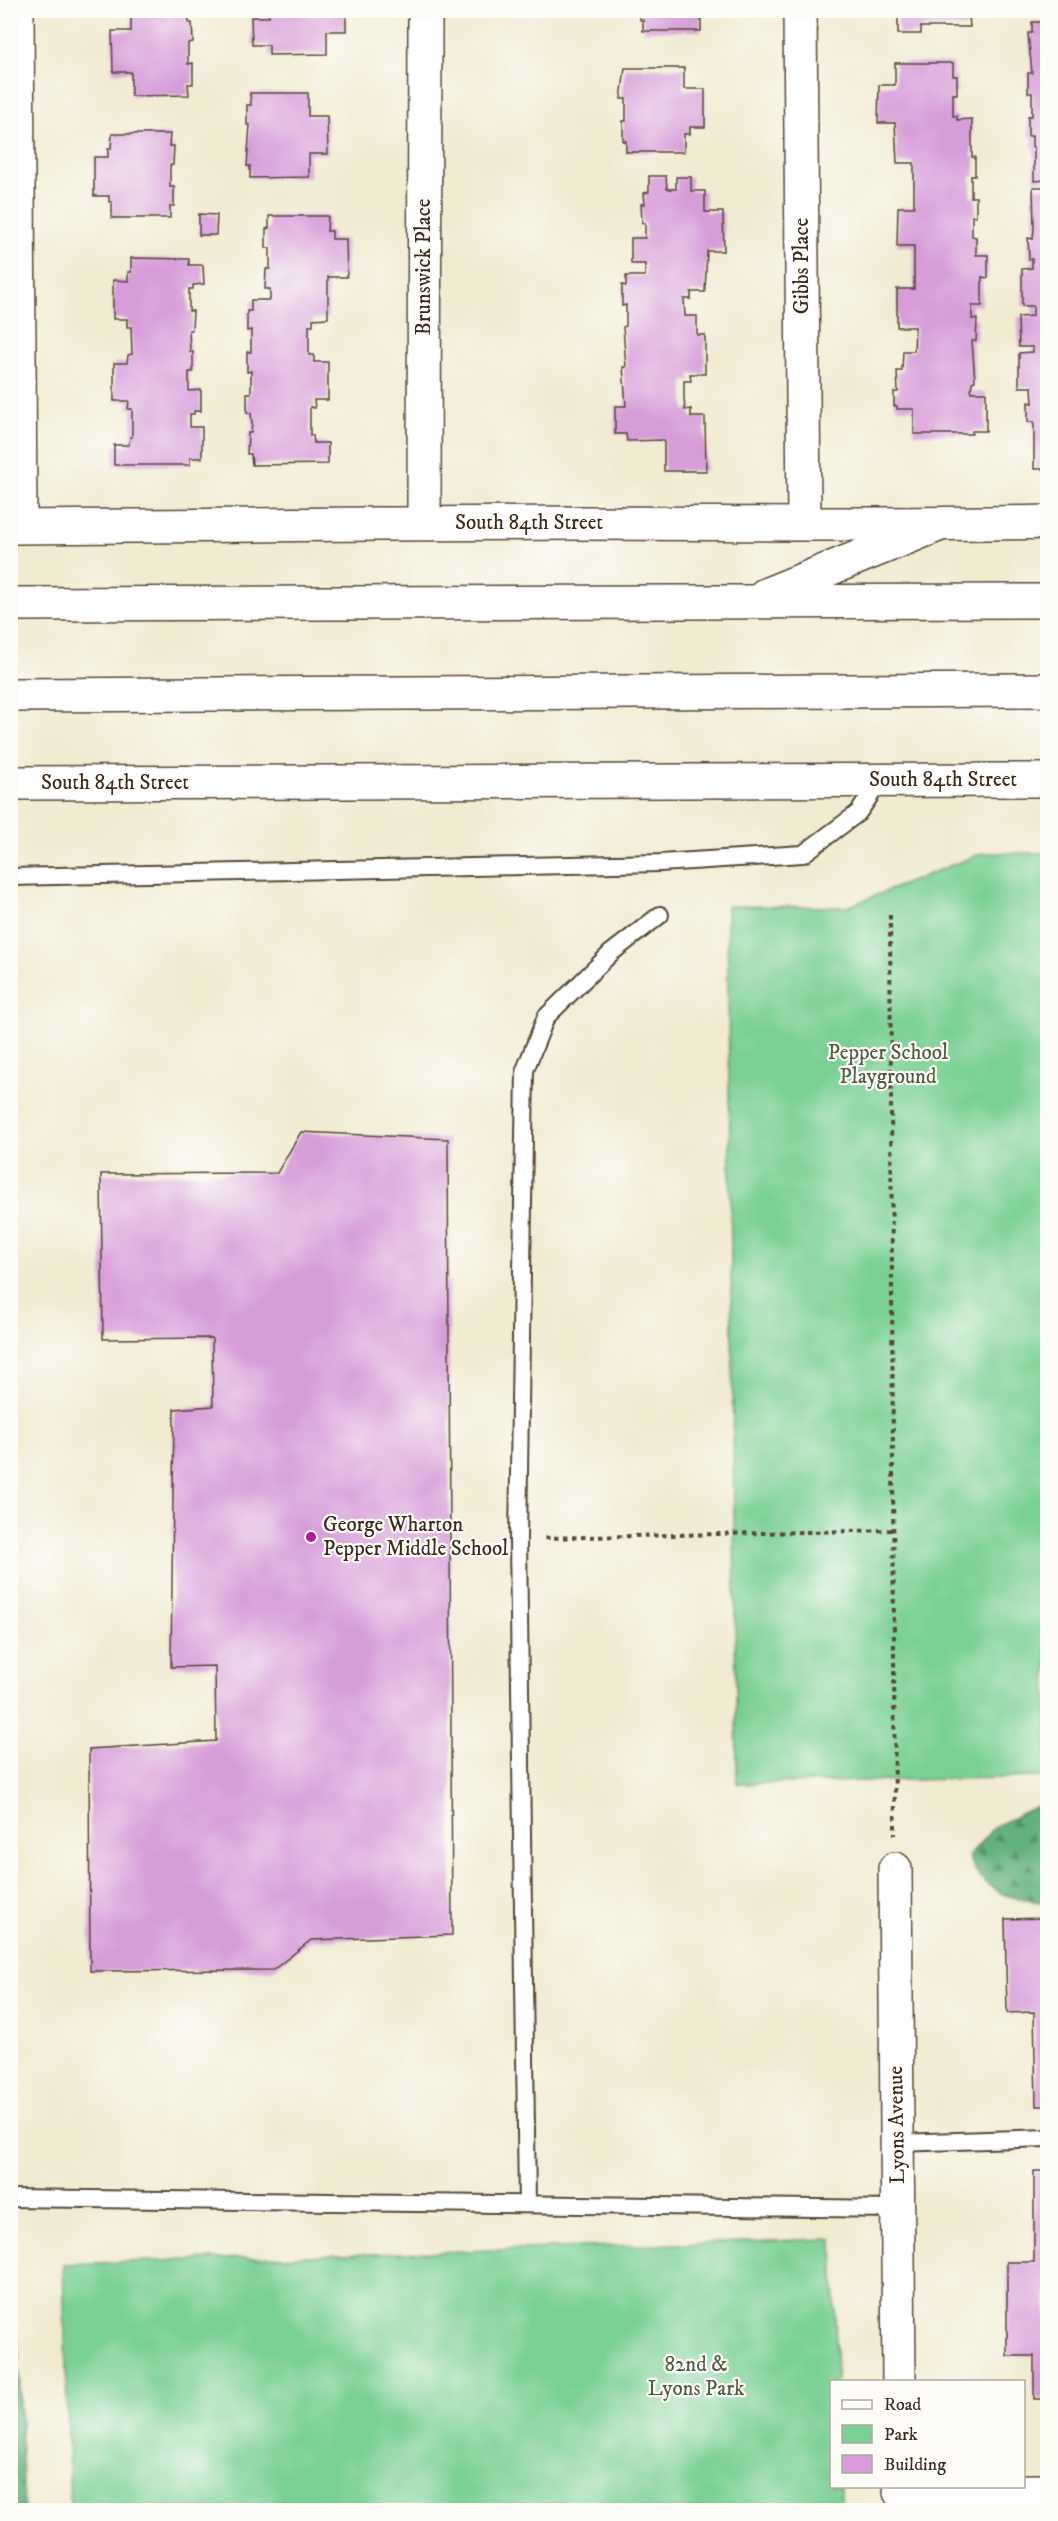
<svg xmlns="http://www.w3.org/2000/svg" width="1058" height="2521" viewBox="0 0 1058 2521" font-family="'IM FELL DW Pica',serif">
<style>
.green{fill:#7ad094;stroke:#5a7d59;stroke-width:1.5}
.forest{fill:url(#forest-firs);stroke:#4f6e4e;stroke-width:1.5}
.building{fill:#d79dd9}
.lines{fill:none;stroke-linecap:round;stroke-linejoin:round}
.lane-casing{stroke:#564739;stroke-width:20}
.street-casing{stroke:#564739;stroke-width:36}
.primary-casing{stroke:#564739;stroke-width:36}
.path{stroke:#564739;stroke-width:4;stroke-dasharray:4.5 4.5;stroke-linecap:butt}
.lane{stroke:#fff;stroke-width:16}
.street{stroke:#fff;stroke-width:33}
.primary{stroke:#fff;stroke-width:33}
.poi-dot{fill:#b5179e;stroke:#fdfcf7;stroke-width:2}
.labels{text-anchor:middle;dominant-baseline:central;stroke-width:4.5;stroke-linejoin:round;paint-order:stroke}
.street-label{font-size:21px;fill:#3b2a1e;stroke:#fdfcf7}
.park-label{font-size:21px;fill:#4e5c41;stroke:#fdfcf7}
.poi-label{font-size:21px;fill:#3b2a1e;stroke:#fdfcf7;text-anchor:start}
</style>
<defs>
<pattern id="forest-firs" width="22" height="20" patternUnits="userSpaceOnUse" patternTransform="scale(1.5)"><rect width="22" height="20" fill="#63b27e"/><path d="M5 1l3.5 6h-7zM16 11l3.5 6h-7z" fill="#539167"/></pattern>
</defs>
<rect width="100%" height="100%" fill="#fdfcf7"/>
<filter id="ink" filterUnits="userSpaceOnUse"><feTurbulence type="fractalNoise" baseFrequency=".0167" numOctaves="2"/><feDisplacementMap in="SourceGraphic" scale="12" xChannelSelector="R" yChannelSelector="G"/><feConvolveMatrix kernelMatrix="1 2 1 2 8 2 1 2 1" color-interpolation-filters="sRGB"/></filter>
<filter id="wash" filterUnits="userSpaceOnUse"><feTurbulence type="fractalNoise" baseFrequency=".008" numOctaves="4" result="noise"/><feDisplacementMap in="SourceGraphic" scale="24" xChannelSelector="R" yChannelSelector="G"/><feGaussianBlur stdDeviation="1.35" result="paint"/><feColorMatrix in="noise" values="0 0 0 0 0 0 0 0 0 0 0 0 0 0 0 0 0 1.4 0 .05"/><feComposite in="paint" operator="in"/></filter>
<g filter="url(#wash)">
<rect width="100%" height="100%" fill="#f1ebd2"/>
<path class="green" d="M982 853H1047V1777L737 1784 727 906 847 907Z
M833 2239 837 2381 832 2382V2486L841 2487V2510H70L63 2264Z"/>
<path class="forest" d="M1047 1801V1903C1008 1897 986 1896 968 1857L994 1827Z
M10 2324 18 2337 24 2510H11Z"/>
<g id="blocks">
<path class="building" d="M131 10H188L189 23H192L193 42 188 43V64L193 63V84H188L189 95 131 96V72H113L112 31H131Z
M269 10H346V31H327V54L269 55V45H252L251 17H269Z
M640 10H707V14H701V31H643V20H640Z
M973 10V16H969L970 27H921V34H898V11L900 10Z
M1032 22H1047V180L1034 181V147H1032V136H1028V116H1032V93H1028V73H1032L1028 33H1032Z
M895 63H953V76H957V94H953V116H957V120L972 119V157H975V176H971V197H976V216H972V236L976 237V255H988V278L982 277V306H972V319H977L976 341H972L975 381 972 382 971 392H986V431H972V434H914V409H897V406H894V392H898L897 371H902L903 351H914L915 327H897V289H914V246H897L898 207H914V163H897L895 123H878L879 85H895Z
M625 68H684V89H705V127H690V134H684V152H626V141H623V121H626V99H621Z
M250 93H308V116H327L328 154H309V177L250 178V166H247L250 125H247V105H251Z
M112 134H170L169 146H174L173 165H170V187H174V206H170V218H112V202H109V196H94V157H108V149H111Z
M649 176H666L667 189H676V177H691V191H705V212H723L724 251H707L705 292H691V299H684L685 316H697V335H705V374H690L691 381H684V398L685 410 691 409V417H705L706 471H664V440L627 441 626 434H615V406H626L623 367H626L623 327 626 326V305L622 306V285L626 286V276H645V264H631V238H645V223H642L641 204H645L644 193 649 192Z
M1033 187H1047V469H1034V422H1028V402L1033 403 1032 387H1019V353L1033 352V347H1019L1018 317 1033 316V306H1022V269L1032 268V259H1029L1028 238 1033 239 1034 228Z
M199 214 217 215 216 235H199Z
M269 216H328L327 231H332V239H346L347 277H328V318L313 319V325H309V355H314V362H328V400H314L315 408 310 407V435H313L314 443H328V464L252 465 251 454H247L248 433H251L252 423 251 413H247V393H251V371L247 372V352H251V330L247 331V311H251V300H270V289H265L266 269H270V248H266V229L269 228Z
M131 258 189 259V265H203L204 284 193 285V289H189V311H193L192 330H189L190 352H193V372H189V391L201 390V411H194V414H190V427H202V458H190V465H114V445H129L130 437H132V409H128L129 401H114V363H127L128 355 132 354 131 327H127V319H113V280L128 281V272H131Z
M301 1132 448 1139 452 1935 311 1940 273 1970 90 1971 89 1749 216 1741 215 1666 171 1667 174 1409 213 1406 212 1338 103 1339 101 1174 277 1173Z
M1047 1918V2106H1036L1034 2012 1007 2013 1005 1919Z
M1034 2171H1047V2399H1034V2356H1007V2262H1034Z"/>
</g>
</g>
<g filter="url(#ink)">
<use href="#blocks" fill-opacity="0" stroke="#564739" stroke-width="1.5"/>
<g class="lines">
<defs>
<path id="lane" d="M10 877 660 863 803 854 858 813 881 780
M897 2143 1048 2138
M10 2198 897 2209
M527 2203 518 1539 525 1070 546 1017 611 953 660 915"/>
<path id="street" d="M17 10 20 527
M800 10 804 522
M424 523 425 10
M10 527C200 526 389 523 579 523 735 523 891 526 1048 522
M10 783 1048 780
M895 1869 899 2382
M900 2492 1048 2491"/>
<path id="primary" d="M765 595 938 525
M10 604 1048 601
M10 695 1048 690"/>
</defs>
<use href="#lane" class="lane-casing"/>
<use href="#street" class="street-casing"/>
<use href="#primary" class="primary-casing"/>
<path class="path" d="M890 915 895 1835
M545 1538 893 1530"/>
<use href="#lane" class="lane"/>
<use href="#street" class="street"/>
<use href="#primary" class="primary"/>
</g>
</g>
<circle class="poi-dot" cx="311" cy="1537" r="6"/>
<g class="labels">
<g class="street-label">
<text transform="translate(802 266) rotate(-90)">Gibbs Place</text>
<text transform="translate(424 267) rotate(-90)">Brunswick Place</text>
<text x="529" y="523">South 84th Street</text>
<text x="943" y="780">South 84th Street</text>
<text x="115" y="783">South 84th Street</text>
<text transform="translate(897 2125) rotate(-91)">Lyons Avenue</text>
</g>
<g class="park-label">
<text x="888" y="1053">Pepper School<tspan x="888" dy="24">Playground</tspan></text>
<text x="696" y="2365">82nd &amp;<tspan x="696" dy="24">Lyons Park</tspan></text>
</g>
<g class="poi-label">
<text x="323" y="1525">George Wharton<tspan x="323" dy="24">Pepper Middle School</tspan></text>
</g>
</g>
<rect width="1058" height="2521" fill="none" stroke="#fdfcf7" stroke-width="36"/>
<rect x="830" y="2380" width="195" height="108" fill="#fdfcf7" stroke="#afa8a0" stroke-width="1.5"/>
<rect x="842" y="2400" width="30" height="9" fill="#ffffff" stroke="#afa8a0" stroke-width="1.5"/>
<text x="884" y="2410" font-size="18" fill="#3b2a1e">Road</text>
<rect x="842" y="2425" width="30" height="18" fill="#7ad094" stroke="#afa8a0" stroke-width="1.5"/>
<text x="884" y="2440" font-size="18" fill="#3b2a1e">Park</text>
<rect x="842" y="2455" width="30" height="18" fill="#d79dd9" stroke="#afa8a0" stroke-width="1.5"/>
<text x="884" y="2470" font-size="18" fill="#3b2a1e">Building</text>
</svg>
